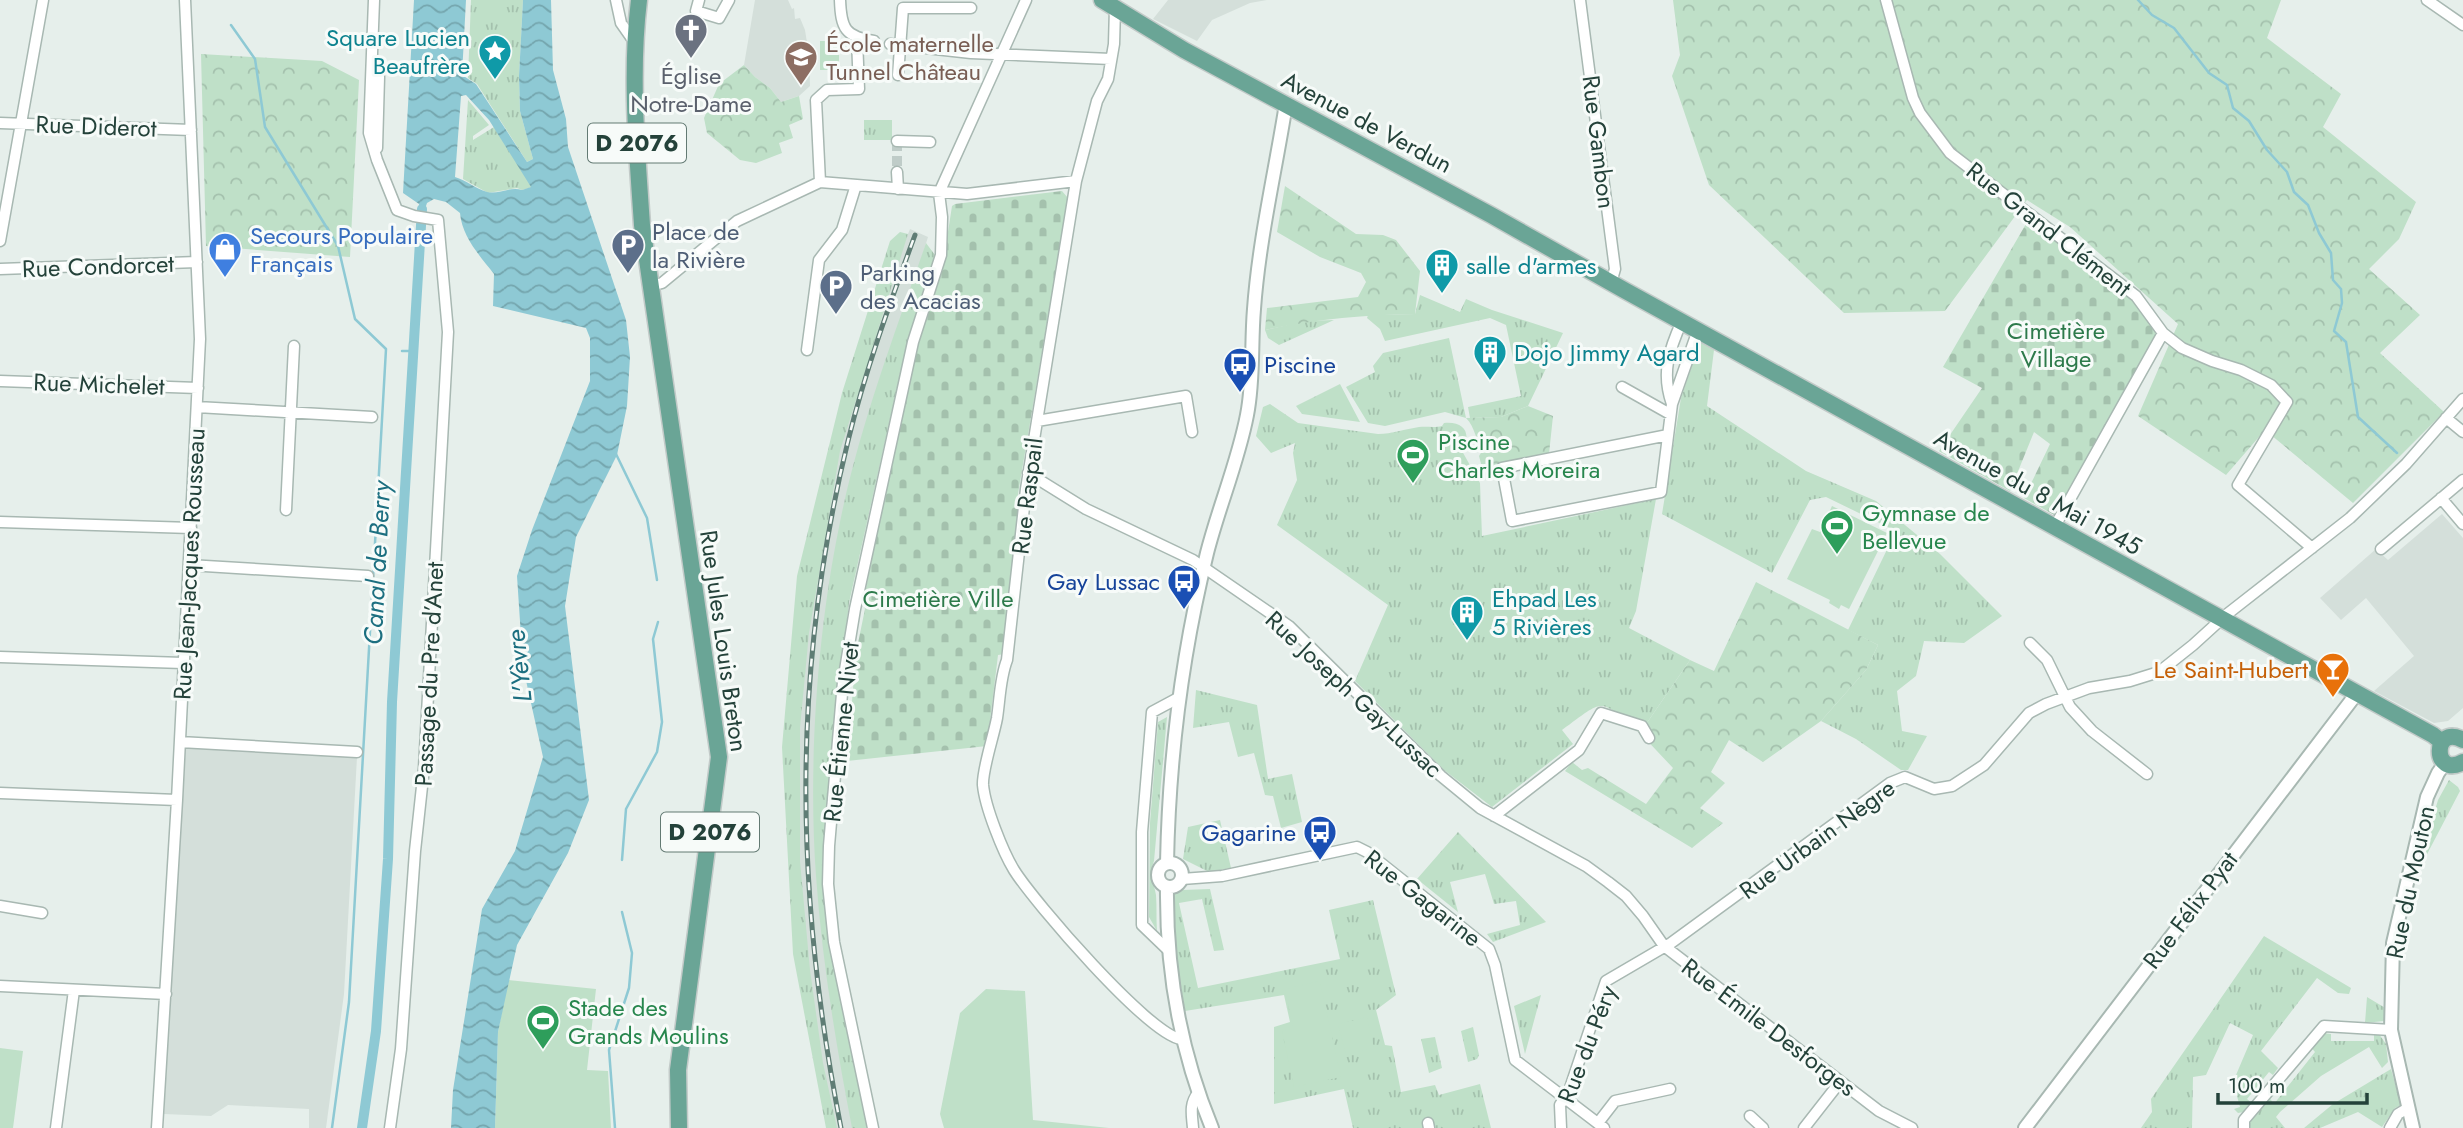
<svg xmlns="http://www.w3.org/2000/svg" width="2463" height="1128" viewBox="0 0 2463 1128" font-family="Jost,sans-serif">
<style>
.built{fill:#d4dfda}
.grass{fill:url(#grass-tufts)}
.forest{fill:url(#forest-crowns)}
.cemetery{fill:url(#cemetery-stones)}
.garden{fill:#bfe0c8}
.water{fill:url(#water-waves);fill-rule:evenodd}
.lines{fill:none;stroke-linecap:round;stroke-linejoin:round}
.stream{stroke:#8ec9d4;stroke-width:2.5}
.canal{stroke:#8ec9d4;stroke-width:10}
.minor-tunnel{stroke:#bfccc8;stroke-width:10;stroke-dasharray:10 5;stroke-linecap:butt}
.minor-casing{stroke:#a8b8b2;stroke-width:13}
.tertiary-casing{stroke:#a8b8b2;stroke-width:16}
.primary-casing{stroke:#c2cac8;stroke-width:19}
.minor{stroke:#fff;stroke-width:10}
.tertiary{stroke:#fff;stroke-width:12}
.primary{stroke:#6aa596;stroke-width:16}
.rail-casing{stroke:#5f7d75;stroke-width:5}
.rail{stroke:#f7fbf9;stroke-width:2.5;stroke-dasharray:8;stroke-linecap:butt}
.labels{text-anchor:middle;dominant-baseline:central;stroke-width:6;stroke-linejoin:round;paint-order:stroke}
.shield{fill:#f7fbf9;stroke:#637a73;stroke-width:2}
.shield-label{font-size:23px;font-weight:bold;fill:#24423a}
.culture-label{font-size:24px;fill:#0d838f;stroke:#f7fbf9;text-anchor:start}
.education-label{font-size:24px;fill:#785e54;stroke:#f7fbf9;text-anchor:start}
.worship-label{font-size:24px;fill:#5b616d;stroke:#f7fbf9}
.street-label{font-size:24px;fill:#24423a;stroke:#f7fbf9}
.service-label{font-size:24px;fill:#4e5e75;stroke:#f7fbf9;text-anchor:start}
.shop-label{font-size:24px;fill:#366cbe;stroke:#f7fbf9;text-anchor:start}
.park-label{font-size:24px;fill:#2d7a4b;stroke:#f7fbf9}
.transit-label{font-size:24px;fill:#164399;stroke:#f7fbf9;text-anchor:end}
.leisure-label{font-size:24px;fill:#27864d;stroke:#f7fbf9;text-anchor:start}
.food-label{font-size:24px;fill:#c56008;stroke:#f7fbf9;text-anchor:end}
.water-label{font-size:26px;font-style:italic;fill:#1c6f80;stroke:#f7fbf9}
</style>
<defs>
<pattern id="grass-tufts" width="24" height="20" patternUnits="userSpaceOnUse" patternTransform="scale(1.75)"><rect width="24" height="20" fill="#bfe0c8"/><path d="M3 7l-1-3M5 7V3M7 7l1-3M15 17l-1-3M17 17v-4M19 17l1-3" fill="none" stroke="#a4c1ad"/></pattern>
<pattern id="forest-crowns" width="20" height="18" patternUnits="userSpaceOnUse" patternTransform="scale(1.75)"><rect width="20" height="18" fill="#bfe0c8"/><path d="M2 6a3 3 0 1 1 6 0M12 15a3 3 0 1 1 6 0" fill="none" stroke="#a4c1ad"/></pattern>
<pattern id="cemetery-stones" width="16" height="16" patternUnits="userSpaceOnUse" patternTransform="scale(1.75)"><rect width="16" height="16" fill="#bfe0c8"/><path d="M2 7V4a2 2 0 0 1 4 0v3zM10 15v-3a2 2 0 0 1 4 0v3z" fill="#a4c1ad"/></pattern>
<pattern id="water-waves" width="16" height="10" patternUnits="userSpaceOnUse" patternTransform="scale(1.75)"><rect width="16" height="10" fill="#8ec9d4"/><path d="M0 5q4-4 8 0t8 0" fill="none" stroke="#74a5ad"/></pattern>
</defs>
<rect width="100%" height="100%" fill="#e6efeb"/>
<path class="built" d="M755 0H788L792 9 794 8 795 19 800 18 805 30 809 55 810 86 799 96 781 102 770 88 755 77 744 65Z
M1168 0H1267L1250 3 1212 20 1197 41 1153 19Z
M910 229 928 237 879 395 856 483 819 844 824 938 855 1128H829L793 849 802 638 831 471 878 309Z
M2442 514 2463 538V708L2448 721 2434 723 2374 691 2414 656 2366 598 2341 620 2320 598 2376 549 2388 560Z
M185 748 357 757 344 994 326 1128H309V1109L228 1105 211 1116 164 1114Z"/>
<path class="grass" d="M471 0H523L519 76 520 111 533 159 527 162 477 84 468 78Z
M468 100 489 125 473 136V140L494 127 532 187 522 190 517 188 488 193 463 179Z
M864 120H892V140H864Z
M900 232 908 234 840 451 809 633 800 728V861L810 970 823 1063 837 1128H826L793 954 782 747 797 576 842 393 890 241Z
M926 243 935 255 906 347 849 603 829 774 824 866 829 943 867 1128H852C836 1045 822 961 816 876 808 767 817 634 839 527 858 430 894 336 926 243Z
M1420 295 1460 312 1466 299 1492 310 1563 333 1528 406 1501 417 1470 418 1468 407 1521 396 1506 325 1490 318 1385 341 1380 329 1367 318 1368 315 1415 314Z
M1334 320 1279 345 1268 338 1265 330 1305 321Z
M1449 338 1466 418 1445 412 1385 426 1368 423 1346 387 1375 372 1373 366 1383 353Z
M1700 342 1714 350 1707 406 1806 471 1876 501 1940 554 2002 616 1964 643 1924 641 1916 676 1897 691 1902 731 1927 736 1908 770H1901L1856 739 1821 721 1866 670 1878 645 1848 630 1896 531 1826 497 1810 500 1772 573 1662 514 1681 398Z
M1340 384 1360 422 1302 414 1296 406Z
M1270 404 1298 423 1378 434C1392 434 1405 429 1419 427 1427 426 1434 428 1442 426L1444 423C1465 421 1472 434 1462 451L1480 483 1482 536 1656 499 1636 611 1629 628 1690 660 1640 733C1598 698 1607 697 1562 730L1573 744 1492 807 1444 770 1355 681 1388 605 1277 525 1297 480 1293 453 1295 443 1271 453 1256 436 1263 407Z
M1196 690 1257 705 1268 779 1292 774 1302 822 1281 828 1273 796 1265 795 1254 753 1238 757 1229 722 1193 728Z
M1167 717 1154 861C1149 874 1154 883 1156 895 1157 907 1156 919 1157 931L1149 917 1150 823 1158 722Z
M2449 780 2458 787 2460 791 2424 860 2421 857 2438 800Z
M1220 820 1231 868 1209 872 1183 859 1188 827Z
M1458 832 1546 922 1493 942 1487 934 1520 925 1516 901 1494 904 1485 874 1450 882 1458 912 1417 879Z
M1210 889 1224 950 1214 951 1202 899 1179 903 1198 988 1340 959 1329 910 1373 900 1396 995 1376 1010 1385 1045 1392 1046 1401 1092 1435 1085 1439 1095 1480 1084 1491 1128H1353L1344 1089 1274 1104V1027L1290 1022 1284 995 1185 1011 1174 945 1173 894 1182 890Z
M2264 936 2351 988 2349 994 2338 993 2317 978 2261 1051 2278 1068 2273 1075 2269 1072 2247 1099 2252 1103 2244 1112 2238 1113 2234 1109 2240 1107 2233 1082 2253 1035 2230 1023 2206 1075 2193 1077 2192 1128H2141L2152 1112 2151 1099Z
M1541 995 1525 1054 1514 1006Z
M2367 997 2387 1009 2384 1021 2365 1023Z
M1473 1027 1479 1055 1477 1059 1468 1062 1461 1031Z
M2322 1033 2331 1034V1041H2374V1034H2379L2386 1044 2388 1062 2382 1068 2369 1047 2321 1076 2280 1112 2276 1117 2285 1128H2248L2249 1119 2268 1096 2274 1104 2315 1052 2310 1046Z
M1435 1037 1442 1068 1429 1073 1421 1039Z
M2391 1069 2401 1105 2395 1108 2382 1127 2358 1112 2320 1128H2304L2333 1104Z"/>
<path class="forest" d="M1673 0H2281L2267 38 2341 94 2323 127 2416 202 2399 239 2369 269 2420 315 2380 353 2444 412 2353 503 2265 430 2226 475 2138 416 2178 324 2070 227 2027 200 1945 311 1844 313 1709 185 1672 76 1680 55Z
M201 54 322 61 359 80 350 257 206 246Z
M744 65 755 77 770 88 781 102 799 96 803 119 789 125 793 138 779 143 782 153 756 163 740 160 707 133 704 118 719 84Z
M1285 186 1356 234 1383 235 1396 240 1420 271 1415 314C1364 315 1315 319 1265 330L1267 308 1358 297 1366 282 1361 273 1320 257 1277 232Z
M1528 406 1553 416 1549 454 1483 471 1479 456 1484 448C1474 440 1476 428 1466 418L1501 417Z
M1756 582 1878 645 1866 670 1821 721 1763 762 1729 740 1711 772 1725 783 1700 808 1723 823 1692 848 1565 771 1572 762 1582 770 1588 768 1646 804 1673 768 1640 733 1690 660 1714 671Z"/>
<path class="cemetery" d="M1062 191 1068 198 1018 494V536L1005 654 998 655 987 746 847 761 856 653 865 609 863 603 916 343 944 258 952 206 955 204Z
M2030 217C2057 238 2154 303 2156 335L2056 516 2024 498 2050 444 2034 432 2010 491 1939 451 1982 388 1943 367Z"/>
<path class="garden" d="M820 41H839V70H820Z
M1832 506 1887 533 1849 609 1841 605 1839 609 1829 603 1830 600 1787 579 1812 529 1820 532Z
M508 980 596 989 587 1070 608 1071 611 1128H495L498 1032Z
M1320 981 1341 1077 1294 1087 1282 1031 1293 1028 1285 989Z
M986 989 1025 991 1033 1120 1109 1128H944L940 1114 960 1013Z
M1367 1017 1374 1048 1346 1055 1338 1024Z
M0 1048 23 1051 13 1128H0Z"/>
<path class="water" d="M414 0H466L462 75 476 84 527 162 533 159 520 111 519 76 523 0H551L553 70 566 119 568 147 626 320 630 357 627 406 617 455 576 537 565 606 589 800 568 853 517 945 498 1032 495 1128H451L453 1090 482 909 515 851 543 757 523 667 517 576 532 530 590 381V338L586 328 493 306 494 274C480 256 462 237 460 213L446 202 434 199 427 203 424 212H420L419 204 403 193ZM466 95 489 120 531 187 522 190C510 186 498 195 487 192 476 189 466 180 455 177L461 96Z"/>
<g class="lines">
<path class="stream" d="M2138 0 2152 15 2174 28 2209 73 2227 85 2233 108 2249 121 2267 150 2287 172 2294 192 2308 205 2319 233 2331 253 2333 280 2341 289 2342 303 2334 331 2346 342 2358 417 2397 453
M231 25 255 59 265 127 338 246 355 319 386 349 349 1002 332 1128
M402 351H413
M616 454 647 518 657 580
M622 860 626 809 657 752 662 722 653 639 658 622
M615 1128 609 1050 629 988 632 953 622 912"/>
<path class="canal" d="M362 1128 376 1031 388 859 392 702 422 209"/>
<path class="minor-tunnel" d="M897 141V172"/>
<defs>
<path id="minor" d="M374 0 369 133 377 160 397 210 414 216 438 220 448 332 424 768 415 851 401 1049 390 1128
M616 0 621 23 635 43
M699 0 696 11 719 18 729 0
M840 0C841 28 845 37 874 41
M1580 0 1615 269 1611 283
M1886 0 1913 98 1920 113 1950 153 2136 296 2163 333 2182 348 2212 361 2241 370 2271 385 2287 402 2238 485 2312 548
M2427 0 2463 25
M1115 8 1114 44 1108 79 1097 101 1076 181 1026 489 1007 660C1000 678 1000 698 997 718 994 735 982 770 983 785 985 807 1003 852 1014 870 1034 902 1149 1035 1181 1039
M890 44 971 53 1111 59
M376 65 379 77 377 148
M898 75 903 8H971
M0 123 191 130
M897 141 930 142
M897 172 898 189
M820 182 816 100 827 90 859 89 857 39
M0 241 43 0
M0 269 197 262
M650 286 662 283 737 221 820 182 967 194 1076 181
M807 350 819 260 842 230 856 185
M0 381 198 388
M1622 387 1670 414
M1672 404C1661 373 1669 350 1682 321
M197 407 372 417
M2446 418 2463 432
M1037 421 1186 396 1192 432
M1668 435 1502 468 1512 521 1661 492 1672 404 1698 330
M1028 473 1086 509 1193 560 1289 626 1441 776 1480 808 1586 866 1608 882 1626 896 1643 916 1664 946 1879 1111 1912 1128
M2441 498 2463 524
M286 510 294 346
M0 522 191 528
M2055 526 2163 333
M2381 549 2463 480
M189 565 368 576
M2030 643 2047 660 2070 707 2092 731 2147 774
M0 657 183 663
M180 742 357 752
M0 793 177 800
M1494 816 1579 750 1601 713 1642 726 1649 738
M1182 879 1222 876 1357 847 1367 852 1489 949 1495 965 1515 1060 1604 1128
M0 906 42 913
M1168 950 1142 925V832L1152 712 1180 697
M0 986 166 994
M1750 1116 1763 1128
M1428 1123 1429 1128
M1598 1123 1615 1101 1670 1089
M56 1128 74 990
M157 1128 177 800 200 339 185 0
M873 1128 834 942 828 884 829 846 843 682 855 609 913 342 941 255 942 217 939 193 1026 0
M1193 1128C1192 1115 1189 1104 1198 1093
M1561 1128 1560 1105 1569 1091 1606 981 1671 943 1890 783 1905 777 1934 789 1952 786 1984 765 2029 713 2046 704 2089 688 2130 681 2159 672 2193 645 2226 615 2350 518 2406 464 2463 399
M1804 1128 1840 1082
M2244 1128V1120L2324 1026 2391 1030
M2390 1128 2398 1114 2408 1108"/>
<path id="tertiary" d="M1158 875a12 12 0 1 1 24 0a12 12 0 1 1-24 0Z
M1167 863C1169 759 1182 654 1207 553 1219 506 1238 462 1247 415 1254 380 1251 344 1254 309 1259 240 1275 173 1286 104
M1167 887C1166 971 1180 1051 1212 1128
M2025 1128 2357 693
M2413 1128 2391 1030 2393 943 2427 797 2438 773 2445 763"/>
<path id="primary" d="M639 0C630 74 637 151 642 225L719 757 678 1070 679 1128
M1102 0 1184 50 1491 215 1624 290 2433 735 2442 742
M2463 740C2432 723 2432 779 2463 762"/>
</defs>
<use href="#minor" class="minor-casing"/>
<use href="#tertiary" class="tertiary-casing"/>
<use href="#primary" class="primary-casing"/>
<use href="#minor" class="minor"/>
<use href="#tertiary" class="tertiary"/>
<use href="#primary" class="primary"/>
<defs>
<path id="rail" d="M841 1128C795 894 791 674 848 441 865 371 890 303 915 235"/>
</defs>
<use href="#rail" class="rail-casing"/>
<use href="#rail" class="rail"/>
</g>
<defs>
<symbol id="church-pin" viewBox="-11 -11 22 30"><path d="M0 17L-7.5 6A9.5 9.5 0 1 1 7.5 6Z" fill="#6b7280" stroke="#f7fbf9"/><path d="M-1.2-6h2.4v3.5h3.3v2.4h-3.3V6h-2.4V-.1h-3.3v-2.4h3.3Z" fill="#fff"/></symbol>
<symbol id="sight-pin" viewBox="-11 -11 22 30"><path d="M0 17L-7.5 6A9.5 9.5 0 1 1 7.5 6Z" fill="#0f9aa8" stroke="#f7fbf9"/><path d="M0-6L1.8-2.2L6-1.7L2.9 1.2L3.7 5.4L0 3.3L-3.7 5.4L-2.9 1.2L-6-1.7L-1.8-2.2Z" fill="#fff"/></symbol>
<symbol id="school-pin" viewBox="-11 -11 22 30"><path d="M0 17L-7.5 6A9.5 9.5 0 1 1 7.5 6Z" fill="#8d6e63" stroke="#f7fbf9"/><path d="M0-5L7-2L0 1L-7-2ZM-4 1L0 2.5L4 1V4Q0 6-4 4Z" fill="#fff"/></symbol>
<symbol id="parking-pin" viewBox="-11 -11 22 30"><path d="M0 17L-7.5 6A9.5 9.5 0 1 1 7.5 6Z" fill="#5c6f8a" stroke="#f7fbf9"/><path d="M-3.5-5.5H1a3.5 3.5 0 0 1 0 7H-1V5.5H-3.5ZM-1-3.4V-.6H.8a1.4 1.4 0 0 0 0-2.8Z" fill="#fff"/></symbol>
<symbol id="shop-pin" viewBox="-11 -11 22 30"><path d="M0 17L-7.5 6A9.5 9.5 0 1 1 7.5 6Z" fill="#3f7fe0" stroke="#f7fbf9"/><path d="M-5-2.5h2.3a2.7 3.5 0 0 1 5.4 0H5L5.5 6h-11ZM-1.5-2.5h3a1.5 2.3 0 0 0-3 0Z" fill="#fff"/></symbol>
<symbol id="building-pin" viewBox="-11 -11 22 30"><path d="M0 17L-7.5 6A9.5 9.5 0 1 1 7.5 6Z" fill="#0f9aa8" stroke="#f7fbf9"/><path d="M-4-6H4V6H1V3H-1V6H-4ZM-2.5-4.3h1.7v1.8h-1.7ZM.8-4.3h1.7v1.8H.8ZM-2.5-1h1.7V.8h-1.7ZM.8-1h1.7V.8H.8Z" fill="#fff"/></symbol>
<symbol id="bus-pin" viewBox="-11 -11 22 30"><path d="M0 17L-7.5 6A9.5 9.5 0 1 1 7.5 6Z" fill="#1a4fb4" stroke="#f7fbf9"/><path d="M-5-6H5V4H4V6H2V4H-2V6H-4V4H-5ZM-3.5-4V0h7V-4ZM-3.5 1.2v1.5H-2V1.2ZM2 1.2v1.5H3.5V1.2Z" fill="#fff"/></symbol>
<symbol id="stadium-pin" viewBox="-11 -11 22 30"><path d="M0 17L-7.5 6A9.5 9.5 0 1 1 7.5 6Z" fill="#2e9e5b" stroke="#f7fbf9"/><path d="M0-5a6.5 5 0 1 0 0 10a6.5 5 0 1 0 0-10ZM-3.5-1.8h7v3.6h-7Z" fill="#fff"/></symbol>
<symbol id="bar-pin" viewBox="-11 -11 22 30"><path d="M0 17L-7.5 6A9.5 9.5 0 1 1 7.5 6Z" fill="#e8710a" stroke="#f7fbf9"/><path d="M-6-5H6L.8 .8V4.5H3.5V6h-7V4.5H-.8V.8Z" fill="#fff"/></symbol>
</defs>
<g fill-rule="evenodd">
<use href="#church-pin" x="672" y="11" width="38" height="52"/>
<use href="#sight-pin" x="476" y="32" width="38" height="52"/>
<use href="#school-pin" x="782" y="38" width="38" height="52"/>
<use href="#parking-pin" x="609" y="226" width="38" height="52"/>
<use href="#shop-pin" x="206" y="230" width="38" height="52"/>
<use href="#building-pin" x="1423" y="246" width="38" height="52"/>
<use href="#parking-pin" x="817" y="267" width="38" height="52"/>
<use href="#building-pin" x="1471" y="333" width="38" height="52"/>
<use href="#bus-pin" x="1221" y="345" width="38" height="52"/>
<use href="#stadium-pin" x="1394" y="436" width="38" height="52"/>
<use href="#stadium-pin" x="1818" y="507" width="38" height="52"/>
<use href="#bus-pin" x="1165" y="562" width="38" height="52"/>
<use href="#building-pin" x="1448" y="593" width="38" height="52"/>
<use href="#bar-pin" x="2314" y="650" width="38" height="52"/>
<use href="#bus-pin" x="1301" y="813" width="38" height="52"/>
<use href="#stadium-pin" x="524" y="1002" width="38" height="52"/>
</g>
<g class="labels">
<g class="shield">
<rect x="588" y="123.5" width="98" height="39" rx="5"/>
<rect x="661" y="812.5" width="98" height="39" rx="5"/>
</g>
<g class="shield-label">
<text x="637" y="143">D 2076</text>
<text x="710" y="832">D 2076</text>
</g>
<g class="culture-label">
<text x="470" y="37" text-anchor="end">Square Lucien<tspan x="470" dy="28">Beaufrère</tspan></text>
<text x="1466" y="265">salle d'armes</text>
<text x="1514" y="352">Dojo Jimmy Agard</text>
<text x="1492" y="598">Ehpad Les<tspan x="1492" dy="28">5 Rivières</tspan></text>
</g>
<g class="education-label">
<text x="826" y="43">École maternelle<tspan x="826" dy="28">Tunnel Château</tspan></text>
</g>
<g class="worship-label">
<text x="691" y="75">Église<tspan x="691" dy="28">Notre-Dame</tspan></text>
</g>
<g class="street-label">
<text transform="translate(1367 122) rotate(28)">Avenue de Verdun</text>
<text transform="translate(96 126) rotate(2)">Rue Diderot</text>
<text transform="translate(1599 142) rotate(83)">Rue Gambon</text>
<text transform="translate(2049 229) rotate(38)">Rue Grand Clément</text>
<text transform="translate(98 266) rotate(-2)">Rue Condorcet</text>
<text transform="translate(99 384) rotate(2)">Rue Michelet</text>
<text transform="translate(2038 492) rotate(29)">Avenue du 8 Mai 1945</text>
<text transform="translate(1027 496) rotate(-83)">Rue Raspail</text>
<text transform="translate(189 564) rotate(-87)">Rue Jean-Jacques Rousseau</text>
<text transform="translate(724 641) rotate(82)">Rue Jules Louis Breton</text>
<text transform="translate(429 674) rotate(-87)">Passage du Pre d’Anet</text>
<text transform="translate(1354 694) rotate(43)">Rue Joseph Gay-Lussac</text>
<text transform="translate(841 732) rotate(-84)">Rue Étienne Nivet</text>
<text transform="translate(1817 839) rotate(-36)">Rue Urbain Nègre</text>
<text transform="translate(2410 882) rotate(-78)">Rue du Mouton</text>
<text transform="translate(1423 898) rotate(38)">Rue Gagarine</text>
<text transform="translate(2190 910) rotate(-53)">Rue Félix Pyat</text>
<text transform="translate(1769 1027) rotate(37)">Rue Émile Desforges</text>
<text transform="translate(1587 1044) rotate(-69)">Rue du Péry</text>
</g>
<g class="service-label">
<text x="652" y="231">Place de<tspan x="652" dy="28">la Rivière</tspan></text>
<text x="860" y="272">Parking<tspan x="860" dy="28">des Acacias</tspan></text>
</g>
<g class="shop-label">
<text x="250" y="235">Secours Populaire<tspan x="250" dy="28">Français</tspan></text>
</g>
<g class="park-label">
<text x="2056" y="330">Cimetière<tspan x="2056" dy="28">Village</tspan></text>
<text x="938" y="598">Cimetière Ville</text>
</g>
<g class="transit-label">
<text x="1264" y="364" text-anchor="start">Piscine</text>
<text x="1160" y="581">Gay Lussac</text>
<text x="1296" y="832">Gagarine</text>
</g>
<g class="leisure-label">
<text x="1438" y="441">Piscine<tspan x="1438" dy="28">Charles Moreira</tspan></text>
<text x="1862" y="512">Gymnase de<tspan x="1862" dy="28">Bellevue</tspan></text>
<text x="568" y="1007">Stade des<tspan x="568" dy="28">Grands Moulins</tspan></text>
</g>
<g class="food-label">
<text x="2308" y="669">Le Saint-Hubert</text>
</g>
<g class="water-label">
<text transform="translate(377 563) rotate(-87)">Canal de Berry</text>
<text transform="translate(519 666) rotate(-96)">L'Yèvre</text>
</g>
</g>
<path d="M2218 1093v10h149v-10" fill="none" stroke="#24423a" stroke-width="3.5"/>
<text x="2228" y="1093" font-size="21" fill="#24423a" stroke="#f7fbf9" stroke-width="5" paint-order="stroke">100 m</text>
</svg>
